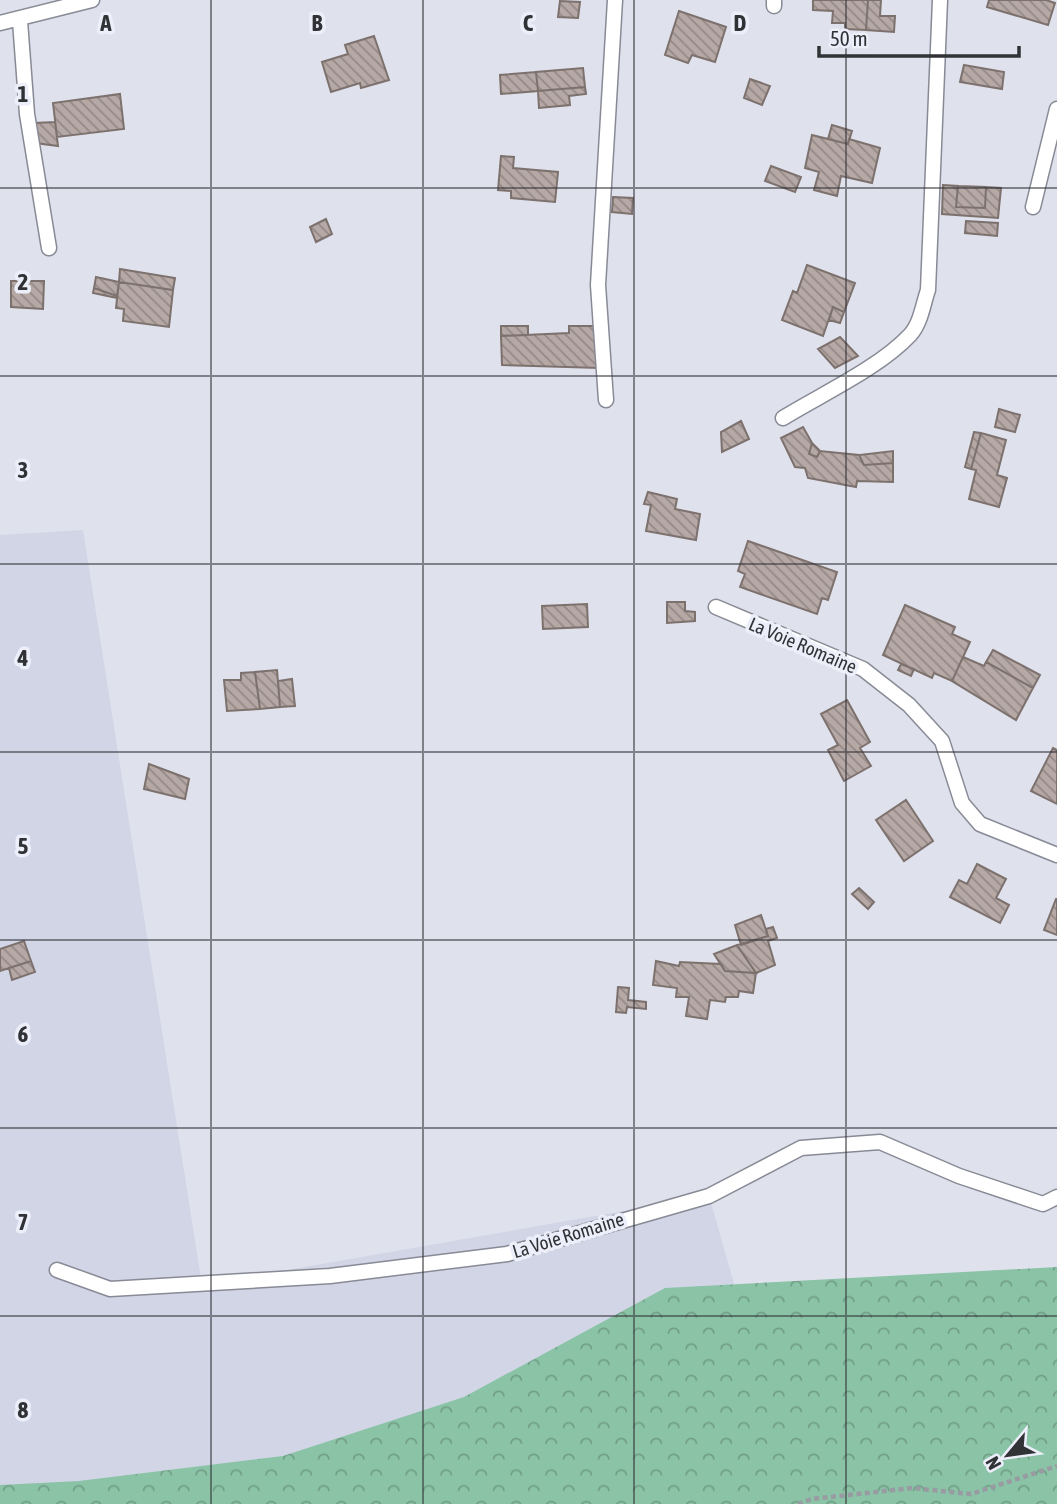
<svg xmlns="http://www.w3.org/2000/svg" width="1057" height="1504" viewBox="0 0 1057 1504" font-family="'Asap Condensed',sans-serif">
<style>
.built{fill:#d1d5e6}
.forest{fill:url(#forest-crowns)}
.building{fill:url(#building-back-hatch);stroke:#7d716d;stroke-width:2}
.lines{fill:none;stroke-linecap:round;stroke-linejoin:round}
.lane-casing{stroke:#888a95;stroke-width:17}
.path{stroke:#999ba3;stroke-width:4.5;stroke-dasharray:5 3.5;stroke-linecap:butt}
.lane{stroke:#fff;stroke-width:14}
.grid{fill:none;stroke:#313236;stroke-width:2;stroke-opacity:0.55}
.labels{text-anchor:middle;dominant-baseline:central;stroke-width:7;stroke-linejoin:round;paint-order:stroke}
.street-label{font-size:19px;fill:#313236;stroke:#eceefa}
.grid-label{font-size:23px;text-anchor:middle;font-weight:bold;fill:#313236;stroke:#eceefa;stroke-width:7;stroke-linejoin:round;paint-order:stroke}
</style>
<defs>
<pattern id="forest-crowns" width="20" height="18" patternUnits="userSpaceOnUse" patternTransform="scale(1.75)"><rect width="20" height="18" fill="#8ac3a5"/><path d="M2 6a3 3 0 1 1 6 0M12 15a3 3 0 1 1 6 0" fill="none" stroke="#719f87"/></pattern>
<pattern id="building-back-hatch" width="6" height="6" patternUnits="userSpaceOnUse" patternTransform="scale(1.75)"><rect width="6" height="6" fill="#b5a8a5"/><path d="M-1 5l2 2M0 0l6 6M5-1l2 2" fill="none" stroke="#948987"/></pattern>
</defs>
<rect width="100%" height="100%" fill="#dfe1ed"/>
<path class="built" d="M83 530 202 1285 709 1196 797 1504H0V535Z"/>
<path class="forest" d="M1057 1267V1504H0V1485L79 1481 283 1456 464 1397 665 1288Z"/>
<path class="building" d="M813 0H868L866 30 845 29V23H832L833 11 813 10Z
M868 0H881L880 16H895L894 32 866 30Z
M989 0H1046L1055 3 1048 25 987 7Z
M560 1 580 2 578 18 558 17Z
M679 11 726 27 715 62 692 55 688 63 665 55Z
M374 36 389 80 361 88 360 83 331 92 322 62 348 54 345 45Z
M964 65 1004 72 1002 89 960 82Z
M583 68 585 87 538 91 536 72Z
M536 72 538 91 501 94 500 75Z
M750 79 770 86 762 105 744 98Z
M585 87 586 94 569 96 570 105 539 108 538 91Z
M120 94 124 129 57 137 53 103Z
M55 122 58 146 36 143 34 123Z
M832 125 852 131 848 144 828 139Z
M812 135 848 144 849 139 880 148 872 183 841 176 837 196 814 190 819 172 805 168Z
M501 156 514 157 513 168 558 172 555 202 511 198V191L498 190Z
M771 166 801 177 795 192 765 181Z
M943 185 958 186 956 207 985 208 986 187 1001 188 998 218 942 214Z
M958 186 986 187 985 208 956 207Z
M613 197 633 198 632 214 612 212Z
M326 219 332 234 316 242 310 227Z
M966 221 998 223 997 236 965 233Z
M807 265 855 283 844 312 833 307 823 336 782 320 793 291 797 293Z
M120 269 175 278 173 290 119 282Z
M96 277 119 282 117 296 94 288Z
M11 281H44L43 309 11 307Z
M119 282 173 290 169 327 123 321 124 309 116 308Z
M94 288 117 296V298L93 293Z
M833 307 844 312 840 323 829 320Z
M501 326H528V335L501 336Z
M569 326H599V368L502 365 501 336 569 333Z
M840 337 858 356 835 368 818 349Z
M999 409 1020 415 1015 432 995 427Z
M741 421 749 439 722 452 721 432Z
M803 427 812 443 809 454 817 457 820 451 859 455 864 465 893 463V482L857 481 856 487 808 478 805 468 795 467 781 438Z
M974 432 981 433 971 469 965 467Z
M981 433 1006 440 997 475 1007 478 999 507 969 499 976 470 971 469Z
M812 443 820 451 817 457 809 454Z
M893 451V463L864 465 859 455Z
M648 492 677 499 675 509 700 514 696 540 646 531 651 505 644 504Z
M748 541 837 572 828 600 822 598 817 614 740 587 745 574 738 571Z
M667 602H685V611L695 612V621L667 623Z
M587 604 588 627 543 629 542 606Z
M905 605 955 627 952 634 970 642 952 681 934 673 932 678 883 655Z
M993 650 1040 675 1033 688 986 662Z
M963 657 984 666 986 662 1033 688 1016 720 952 681Z
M901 664 914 669 911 676 898 670Z
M277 670 280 707 260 709 255 672Z
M255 672 260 709 227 711 224 680H241V673Z
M292 679 295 706 280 707 278 681Z
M847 700 870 742 860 748 871 766 844 781 828 750 838 745 821 714Z
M1053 748 1057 750V804L1031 791Z
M149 764 189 779 185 799 144 789Z
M906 800 933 841 904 861 876 820Z
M977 864 1006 879 996 898 1009 905 1000 923 950 897 959 880 967 884Z
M859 888 874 902 868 909 852 894Z
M1056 899H1057V935L1044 930Z
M761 915 768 936 741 945 735 925Z
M773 927 777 938 768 941 775 965 756 973 737 945 768 936 766 929Z
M24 941 31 961 0 971V949Z
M737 945 756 973 725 971 714 954Z
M31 961 35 972 12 980 9 968Z
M656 961 679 966 680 962 721 964 725 971 756 973 753 993 739 991 738 997H726L725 1002 710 1000 707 1019 686 1016 689 997H676L677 988 653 985Z
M618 987 629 988 628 1000 646 1002V1009L627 1007 626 1013 616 1012Z"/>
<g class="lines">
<defs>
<path id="lane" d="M774 6V0
M20 21 27 114 49 248
M0 23 92 0
M1033 207 1057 109
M606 400 598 285 615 0
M783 418C822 394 879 368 910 335 921 323 923 304 928 290L940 0
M716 607 863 669 909 705 942 741 962 803 980 824 1057 855
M57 1270 110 1289 330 1276 507 1254 709 1196 801 1148 880 1142 959 1176 1043 1204 1057 1197"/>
</defs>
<use href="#lane" class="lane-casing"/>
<path class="path" d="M798 1504 812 1499 912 1488 971 1494 1057 1466"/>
<use href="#lane" class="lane"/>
</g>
<path class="grid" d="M211 0V1504M423 0V1504M634 0V1504M846 0V1504M0 188H1057M0 376H1057M0 564H1057M0 752H1057M0 940H1057M0 1128H1057M0 1316H1057"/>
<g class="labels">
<g class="street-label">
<text transform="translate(803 645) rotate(23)">La Voie Romaine</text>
<text transform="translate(568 1235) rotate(-17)">La Voie Romaine</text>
</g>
</g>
<g class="grid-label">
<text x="106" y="31">A</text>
<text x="317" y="31">B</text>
<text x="528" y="31">C</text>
<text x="740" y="31">D</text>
<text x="23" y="102">1</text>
<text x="23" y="290">2</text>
<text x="23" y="478">3</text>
<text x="23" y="666">4</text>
<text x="23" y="854">5</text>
<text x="23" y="1042">6</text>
<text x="23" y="1230">7</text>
<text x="23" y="1418">8</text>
</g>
<g transform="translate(1008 1455) rotate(241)" stroke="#eceefa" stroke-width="5" paint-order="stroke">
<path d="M0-5L12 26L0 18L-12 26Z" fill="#313236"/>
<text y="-10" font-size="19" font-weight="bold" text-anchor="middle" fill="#313236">N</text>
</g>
<path d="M819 46v10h200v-10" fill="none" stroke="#313236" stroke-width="3.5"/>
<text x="830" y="46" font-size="21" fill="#313236" stroke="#eceefa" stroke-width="5" paint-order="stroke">50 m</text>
</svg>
